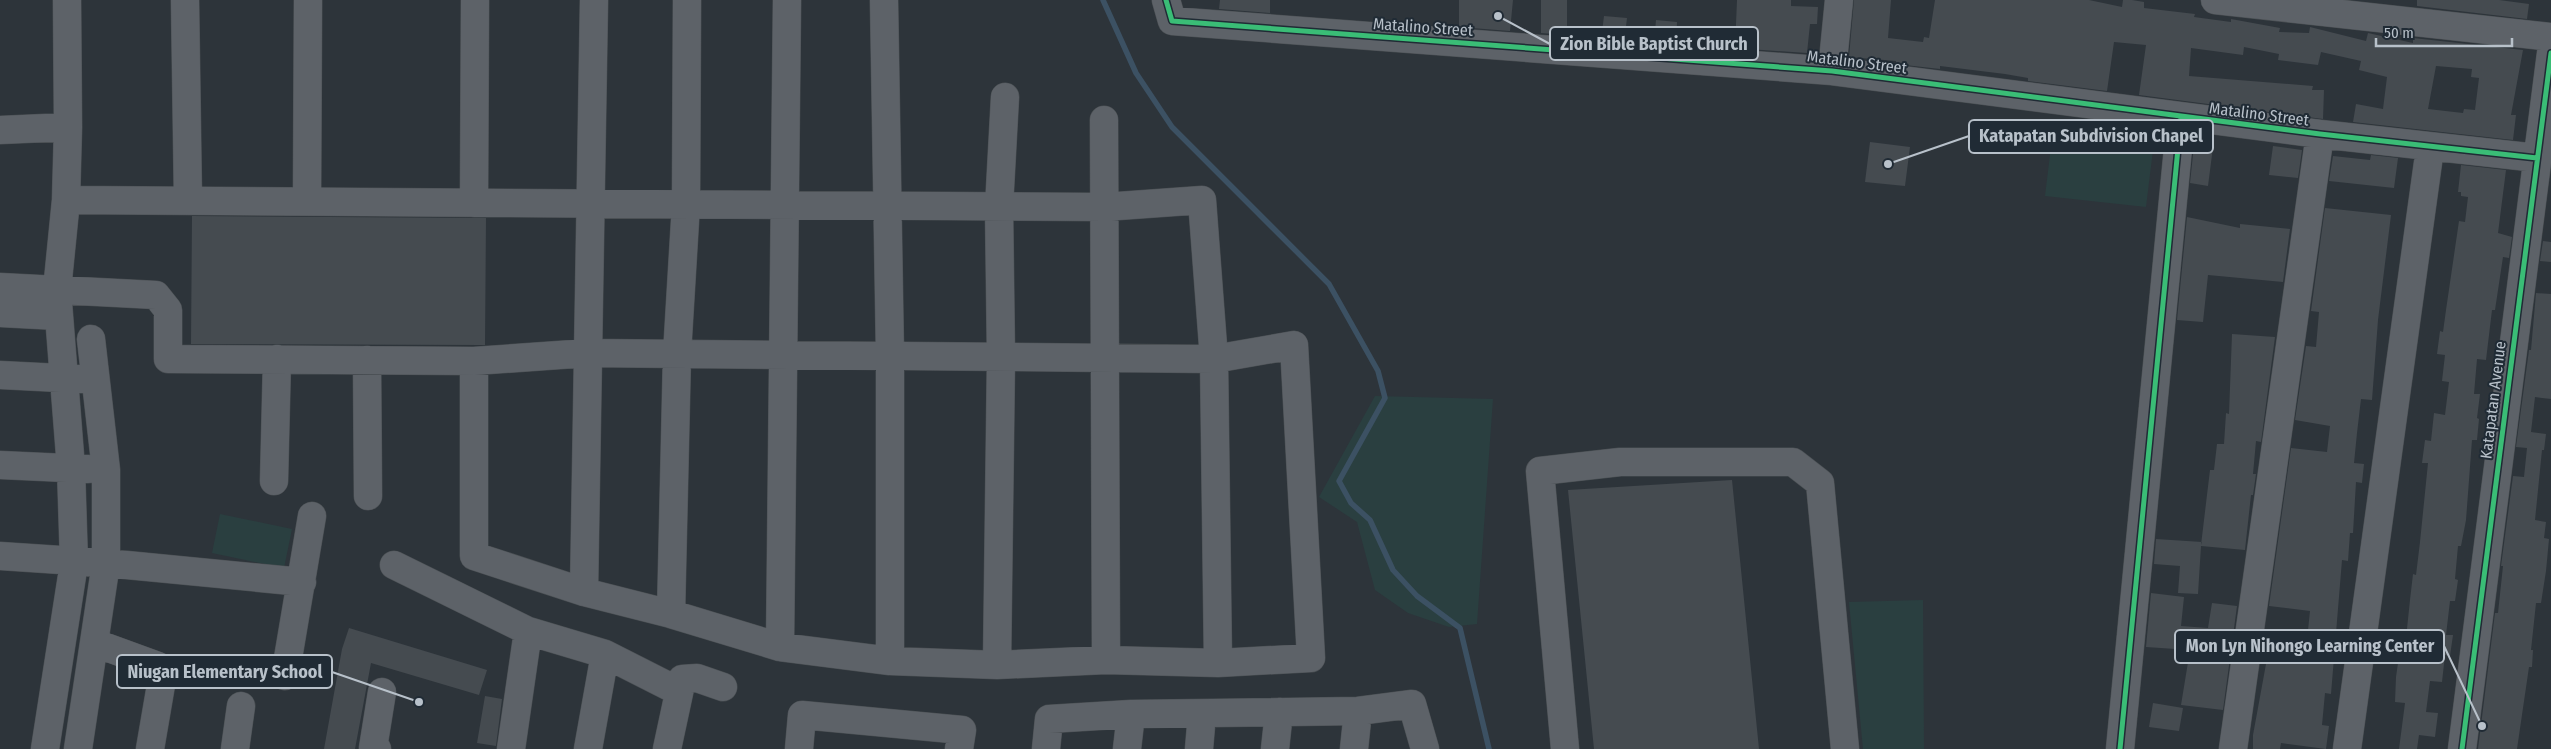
<svg xmlns="http://www.w3.org/2000/svg" width="2551" height="749" viewBox="0 0 2551 749" font-family="'Fira Sans Condensed',sans-serif">
<style>
.green{fill:#2a3f40}
.lines{fill:none;stroke-linecap:round;stroke-linejoin:round}
.stream{stroke:#3c5163;stroke-width:5.5}
.building{fill:#454b50;fill-rule:evenodd}
.minor-casing{stroke:#4b5054;stroke-width:29}
.minor{stroke:#5d6268;stroke-width:28}
.cycleway-casing{stroke:#202b35;stroke-width:8}
.cycleway{stroke:#3abd76;stroke-width:5}
.labels{text-anchor:middle;dominant-baseline:central;stroke-width:4;stroke-linejoin:round;paint-order:stroke}
.street-label{font-size:16px;fill:#b8c1ca;stroke:#202b35}
.leader{fill:none;stroke:#b8c1ca;stroke-width:2}
.callout-dot{fill:#b8c1ca;stroke:#202b35;stroke-width:2}
.callout{fill:#202b35;stroke:#b8c1ca;stroke-width:2}
.callout-label{font-size:18px;text-anchor:middle;font-weight:bold;fill:#b8c1ca}
</style>
<rect width="100%" height="100%" fill="#2d343a"/>
<path class="green" d="M2053 130 2154 142 2146 207 2045 196Z
M1375 396 1493 399 1477 624 1449 627 1408 613 1375 590 1357 522 1319 497Z
M220 514 292 529 284 568 212 553Z
M1923 600 1924 749H1863L1849 602Z"/>
<g class="lines">
<path class="stream" d="M1103 0 1136 73 1172 127 1329 284 1378 371 1385 398 1339 481 1351 503 1370 520 1393 570 1417 596 1460 628 1489 749"/>
</g>
<path class="building" d="M1220 0H1270V13L1219 9Z
M1459 0H1513L1510 31 1459 27Z
M1541 0H1567V35L1541 33Z
M1737 0H1791V6L1818 7 1817 24H1810L1807 53 1735 48Z
M1854 0H1891L1888 38 1923 42 1924 37 1929 38 1935 0H2089L2122 7 2123 0H2132L2144 2V8L2195 14 2194 17 2231 22V19L2280 28 2279 32 2309 33 2310 27 2366 41 2368 33 2413 43V38L2523 50 2511 115H2516L2513 140 2353 122 2356 104 2383 109 2387 77 2359 70 2361 61 2321 52 2318 65 2278 60 2279 54 2244 47 2243 55 2191 48 2189 76 2313 86 2312 90H2324L2323 119 2139 95 2146 45 2114 42 2107 91 2028 81V78L2005 74 1940 66V69L1896 64V61L1849 57ZM2436 66 2472 69 2471 77 2479 78 2475 110 2464 109 2463 113 2428 109Z
M2417 0H2499L2529 4 2527 19 2417 6Z
M1604 16 1627 18 1625 35 1602 32Z
M1656 20 1677 22 1676 43 1654 42Z
M1870 142 1910 147 1905 186 1865 182Z
M2194 145 2213 147 2208 186 2190 183Z
M2273 146 2302 150 2298 178 2269 175Z
M2371 155 2398 158 2394 188 2329 181 2333 156 2370 160Z
M2461 165 2506 170 2498 233 2512 237 2509 258 2503 257 2495 310H2492L2486 360 2477 359 2474 394H2480L2477 418 2479 419 2477 440H2472L2466 520 2461 546H2458L2455 579 2458 580 2455 601H2450L2446 635H2453L2450 656 2445 655 2442 682 2430 681 2426 712 2438 713 2435 737 2419 735 2417 749H2399L2405 703 2395 702 2396 677 2399 656 2404 657 2410 600 2413 574 2416 575 2420 542 2428 463H2422L2425 440 2431 441 2434 413 2445 415 2449 382 2442 381 2445 355 2437 354 2440 331 2443 332 2446 310 2459 221 2465 222 2468 197 2461 196V192H2458Z
M2325 208 2391 215 2378 320 2372 400 2361 399 2357 433 2354 463 2364 464 2362 483 2356 482 2353 533H2350L2348 561 2342 560 2331 694 2325 693 2322 725 2329 726 2326 749 2281 743 2280 749H2253V735L2266 664 2269 636 2307 640 2310 611 2269 606 2291 448 2327 452 2330 426 2295 420 2306 346 2316 347 2319 312 2311 311Z
M192 216 486 218 485 345 191 344Z
M2187 217 2240 228V224L2290 229 2283 282 2208 275 2203 322 2177 320Z
M2543 241 2551 242V262L2540 261Z
M2536 293 2551 294V399L2535 397 2531 432 2546 434 2544 450H2542L2535 520 2546 522 2544 538 2549 539 2546 571 2541 603H2536L2531 650H2533L2532 667H2529L2517 749H2478L2495 613H2498L2503 566H2501L2513 476 2524 477 2527 448 2516 447 2529 350H2531Z
M2232 334 2275 337 2261 442 2256 441 2253 474H2256L2253 495H2251L2245 550 2201 546 2198 594 2178 593 2180 566 2154 564 2156 539 2202 542 2201 545 2210 470H2214L2217 444H2224L2226 413 2229 414Z
M1732 480 1759 749H1594L1568 490Z
M2151 593 2184 597 2181 626 2208 628 2212 603 2237 606 2223 710 2181 705 2190 650 2146 647Z
M349 628 487 670 479 695 371 663 355 749H324L342 649Z
M485 696 502 699 496 746 477 743Z
M2153 703 2183 708 2179 731 2149 727Z"/>
<g class="lines">
<defs>
<path id="minor" d="M185 0 188 201
M884 0 890 356V661
M1166 0 1172 21 1832 71 2320 134 2537 158
M2215 0 2551 37
M1832 71 1839 0
M1104 120 1106 660
M0 130 68 127
M66 200 1104 207 1202 200 1214 359 1218 663
M307 201 308 0
M474 203 475 0
M0 287 156 295 168 310V359L474 361 588 353 1214 359 1294 345 1311 658 1218 663 1106 660 997 665 890 661 780 647 671 614 584 592 474 556V361
M0 313 58 316
M367 360 368 496
M0 375 80 379
M0 465 88 469
M274 481 277 359
M0 556 106 563 302 582
M394 565 528 631 605 654 678 691
M584 592 594 0
M671 614 677 354 686 204 687 0
M95 643 158 666 162 679 150 749
M780 647 787 0
M997 665 1001 357 999 207 1005 97
M285 676 312 516
M45 749 74 563 71 468 57 290 66 200 68 127 67 0
M78 749 106 563V470L91 339
M235 749 241 706
M377 749 373 748 382 692
M511 749 528 631
M588 749 605 654
M667 749 682 679 697 678 723 687
M799 749 802 715 962 730 959 749
M1046 749 1049 719 1131 714 1358 711 1412 704 1425 749
M1127 749 1131 714
M1199 749 1202 714
M1275 749 1279 712
M1354 749 1358 711
M1565 749 1540 471 1620 462H1793L1820 483 1845 749
M2120 749 2181 117
M2233 749 2320 134
M2347 749 2430 148
M2462 749 2551 53"/>
</defs>
<use href="#minor" class="minor-casing"/>
<use href="#minor" class="minor"/>
<defs>
<path id="cycleway" d="M1166 0 1172 21 1832 71 2320 134 2537 158
M2120 749 2181 117
M2462 749 2551 53"/>
</defs>
<use href="#cycleway" class="cycleway-casing"/>
<use href="#cycleway" class="cycleway"/>
</g>
<g class="labels">
<g class="street-label">
<text transform="translate(1423 27) rotate(4)">Matalino Street</text>
<text transform="translate(1857 62) rotate(7)">Matalino Street</text>
<text transform="translate(2259 114) rotate(7)">Matalino Street</text>
<text transform="translate(2493 400) rotate(-83)">Katapatan Avenue</text>
</g>
</g>
<path class="leader" d="M1498 16L1550 44M1888 164L1969 136M2482 726L2444 646M419 702L332 672"/>
<g class="callout-dot">
<circle cx="1498" cy="16" r="5"/>
<circle cx="1888" cy="164" r="5"/>
<circle cx="2482" cy="726" r="5"/>
<circle cx="419" cy="702" r="5"/>
</g>
<g class="callout">
<rect x="1550" y="27" width="208" height="33" rx="5"/>
<rect x="1969" y="120" width="244" height="33" rx="5"/>
<rect x="2175" y="630" width="269" height="33" rx="5"/>
<rect x="117" y="655" width="215" height="33" rx="5"/>
</g>
<g class="callout-label">
<text x="1654" y="50">Zion Bible Baptist Church</text>
<text x="2091" y="142">Katapatan Subdivision Chapel</text>
<text x="2310" y="652">Mon Lyn Nihongo Learning Center</text>
<text x="225" y="678">Niugan Elementary School</text>
</g>
<path d="M2376 38v8h136v-8" fill="none" stroke="#b8c1ca" stroke-width="2.5"/>
<text x="2384" y="38" font-size="15" fill="#b8c1ca" stroke="#202b35" stroke-width="4" paint-order="stroke">50 m</text>
</svg>
